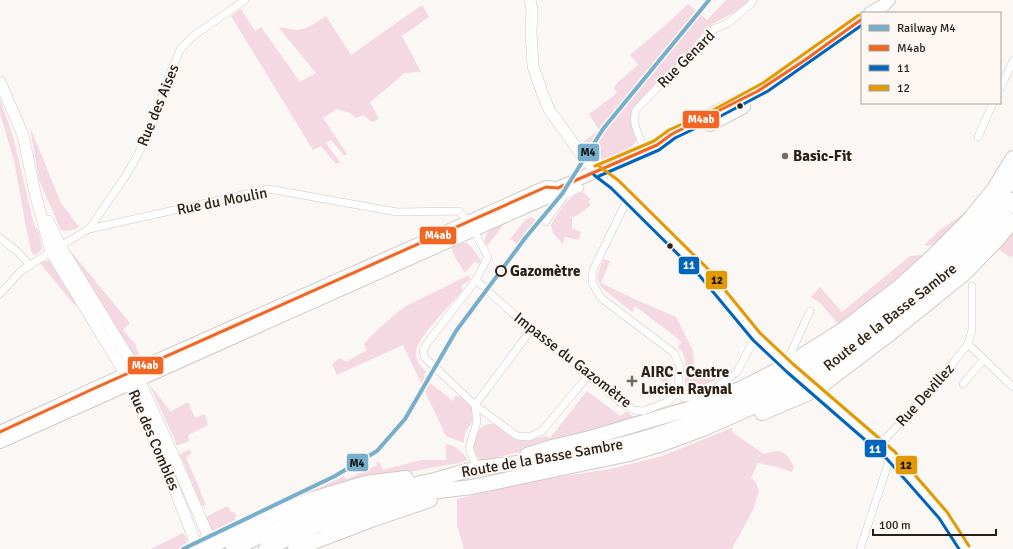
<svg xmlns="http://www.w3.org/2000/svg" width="1013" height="549" viewBox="0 0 1013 549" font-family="Signika,sans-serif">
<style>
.green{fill:#f4d8e2}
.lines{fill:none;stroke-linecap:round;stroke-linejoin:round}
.street-casing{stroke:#d1cac6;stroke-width:8}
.secondary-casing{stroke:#d1cac6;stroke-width:12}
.primary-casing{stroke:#d1cac6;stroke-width:14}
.highway-casing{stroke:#d1cac6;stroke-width:16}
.street{stroke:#fefefe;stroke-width:7}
.secondary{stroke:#fefefe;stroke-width:11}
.primary{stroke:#fefefe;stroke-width:12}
.highway{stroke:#fefefe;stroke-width:14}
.secondary-bridge-casing{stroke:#d1cac6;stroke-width:12;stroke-linecap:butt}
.secondary-bridge{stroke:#fefefe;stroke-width:11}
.bus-1-casing{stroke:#fcf7f3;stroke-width:6}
.bus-2-casing{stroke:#fcf7f3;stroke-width:6}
.bus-3-casing{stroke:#fcf7f3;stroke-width:6}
.bus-1{stroke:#f26522;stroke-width:3}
.bus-2{stroke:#0065bd;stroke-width:3}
.bus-3{stroke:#e29902;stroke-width:3}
.rail-1-casing{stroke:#fcf7f3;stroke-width:7}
.rail-1{stroke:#76afcc;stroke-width:4}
.bus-dot{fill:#292019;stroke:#fcf7f3;stroke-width:1.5}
.poi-dot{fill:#726b66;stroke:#fcf7f3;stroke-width:1.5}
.stop-dot{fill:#fcf7f3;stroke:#292019;stroke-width:2}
.labels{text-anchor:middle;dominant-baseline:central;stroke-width:4;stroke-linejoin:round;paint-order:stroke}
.street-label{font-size:15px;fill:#292019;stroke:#fcf7f3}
.poi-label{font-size:15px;font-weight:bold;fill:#292019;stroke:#fcf7f3;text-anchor:start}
.stop-label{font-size:15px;font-weight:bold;fill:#292019;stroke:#fcf7f3;text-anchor:start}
.line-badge{stroke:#fcf7f3;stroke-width:1.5}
.badge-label{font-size:11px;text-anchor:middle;font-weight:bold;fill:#fff}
.pale-badge-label{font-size:11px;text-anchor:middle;font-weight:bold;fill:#111}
</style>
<rect width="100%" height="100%" fill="#faf7f5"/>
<path class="green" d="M726 0H750L748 5 707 27 684 63 634 114C635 120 638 134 637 139 634 151 604 158 593 162L579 145 599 130 589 114 617 93 614 88 618 82 638 65 630 55 669 22 688 4 707 20Z
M422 5 429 17 402 36 421 72 404 73 393 83 370 102 379 119 372 122 363 115 356 118 350 113 337 109 323 118 347 154 344 156 331 140 326 143 340 162 336 164 321 146 313 150 231 16 241 9 255 31 261 27 300 82 316 73 279 28C285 26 291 30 297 30 308 29 317 22 326 16L351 55Z
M0 99 13 136 34 225 39 232 42 249 37 254 34 255 31 251 26 227 14 161 0 113Z
M30 127 61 203 79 227C72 231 68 231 61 230L39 180Z
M581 191 591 199 589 201 590 206 576 216 572 217V228L581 232 579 240 565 237 563 244 553 233 551 225C558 213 567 197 581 191Z
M967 211 970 213 934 245 927 246 924 245 939 231Z
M531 217 539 222 522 247 510 239 525 220Z
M508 219 488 245 484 242C486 230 497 223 508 219Z
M1013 225V255L1011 258 997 248Z
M458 243H467L474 250 481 261 479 264 475 261 465 273 471 279 461 286 463 290C453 302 418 337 416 351 415 361 420 365 426 372L424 376 425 379 453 401 456 395C464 399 477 408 473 419 470 430 464 426 464 443L446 436 403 345 337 375 332 364 340 358 346 362 367 350 364 344 376 331 404 307 467 276 456 259 451 248Z
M67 247 130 323 123 330 137 346 136 347 141 359 136 361 133 360 81 269 74 263Z
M924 255 925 259 839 325 820 303 811 297 820 287 842 312 910 256Z
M603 259 610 261 601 283 634 299 676 317 693 350 694 366 716 380 690 390 686 387C682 372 691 360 678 347L682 342 635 306 632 312 601 287 597 277Z
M55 260 79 307 72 302 39 262Z
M663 366 670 367 668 384 664 383 655 376Z
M149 384 171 412C176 408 182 405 188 402L195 418 205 414 208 425 188 435 189 441 179 445H176L175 440Z
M587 391 620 416 625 412H628L632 416 644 415 693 398 704 399 532 449 481 461C478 457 474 453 473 448 472 437 480 423 492 424 501 425 504 431 510 436 520 444 534 439 545 436L550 438Z
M732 428 733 433 764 454C781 448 786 451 794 467L792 472 781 468 758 463 751 478 756 482 759 491 753 510 732 549H464L457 525V499L532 481 610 469 662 456Z
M446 444C455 445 463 452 468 460L459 463 408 472 294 500 291 493 299 490 302 495 344 476 347 479 377 465 376 463 379 462 383 470 421 460H446Z
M189 449 192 453 186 457 206 505 202 506 180 455Z
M225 507H229L231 512H234L237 516 234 518 236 520 238 528C226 532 221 539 211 529 207 526 206 522 206 517Z
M183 533 187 539 186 549H151Z"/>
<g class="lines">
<defs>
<path id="street" d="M1000 89 1013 61
M978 137 993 103
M645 150C640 137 631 124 636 110L668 76 691 57 698 44 712 30 728 23 750 5 753 0
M545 222 565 195 580 188
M89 229 127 174 150 132 167 81 180 50 193 36 245 0
M0 238 19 253 30 265
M476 280 531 330 560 352 622 403 634 410 643 411 667 402 677 394 680 367 674 353 601 298 592 282 593 270 628 198
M0 294 21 271 60 246 89 229 269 189 397 212 459 211C472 224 479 241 488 257L476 280 428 342 423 350 425 358 475 405 477 422 469 448 477 468
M531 330 475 405 517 436 529 437 542 431 588 376
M968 344 1013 387
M784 362 790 355 810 311
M963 384 984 359
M677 394 685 398 709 392 737 372 756 336
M880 445 947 371 968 344 972 330V286
M860 549 891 455"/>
<path id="secondary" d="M530 0 532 10 531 32 533 66 544 98 550 111 584 158 597 171 614 184 703 272 756 336 790 368
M0 82 23 135 35 193 51 252 126 375 165 465 198 549
M48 221 60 246 130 360 172 453 214 549
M811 385 891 455 943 515 965 549"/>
<path id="primary" d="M870 13 884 5 889 0
M710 125 744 107
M0 432 95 388 546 187 558 188 657 145 672 134 758 91 805 60 862 19
M0 442 530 205 551 196 558 188"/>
<path id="highway" d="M762 413 816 390 887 336 964 274 997 240 1013 221
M527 455 552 447 590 438 685 410 740 389 787 365 844 329 900 286 933 256 967 222 994 189 1013 158
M206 549 271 516 313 499 366 483 406 478
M233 549C279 527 325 507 374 493 394 488 415 485 435 480 449 476 463 471 478 468 491 466 504 465 517 463 556 457 594 452 631 442 775 403 928 301 1013 178
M266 549 315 526 397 500 430 492 472 487 629 454 665 443 703 429 773 398 820 372 872 335 932 288 964 258 1001 217 1013 200
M295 549 374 519 430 500"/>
</defs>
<use href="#street" class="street-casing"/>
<use href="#secondary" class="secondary-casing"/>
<use href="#primary" class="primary-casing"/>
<use href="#highway" class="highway-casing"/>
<use href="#street" class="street"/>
<use href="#secondary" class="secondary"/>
<use href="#primary" class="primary"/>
<use href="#highway" class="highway"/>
<defs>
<path id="secondary-bridge" d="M790 368 811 385"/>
</defs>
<use href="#secondary-bridge" class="secondary-bridge-casing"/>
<use href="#secondary-bridge" class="secondary-bridge"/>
<defs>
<path id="bus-1" d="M0 432 95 388 546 187 558 188 657 145 672 134 758 91 805 60 862 19"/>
<path id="bus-2" d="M594 175 611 188 699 275 753 340 787 372 887 459 939 518 959 549
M599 176 659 150 675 138 719 117 768 91 862 25"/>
<path id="bus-3" d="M595 166 654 141 669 130 715 109 763 83 859 15
M600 167 618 180 707 268 760 333 793 364 895 452 947 512 969 546"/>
</defs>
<use href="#bus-1" class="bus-1-casing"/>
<use href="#bus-2" class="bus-2-casing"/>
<use href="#bus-3" class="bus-3-casing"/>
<use href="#bus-1" class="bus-1"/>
<use href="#bus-2" class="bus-2"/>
<use href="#bus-3" class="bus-3"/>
<defs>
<path id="rail-1" d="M183 549 335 476 377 451 405 419 456 331 526 237 562 194 603 129 709 0"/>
</defs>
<use href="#rail-1" class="rail-1-casing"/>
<use href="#rail-1" class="rail-1"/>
</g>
<g class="bus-dot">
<circle cx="740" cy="106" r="3.5"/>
<circle cx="670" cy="246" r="3.5"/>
</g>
<g class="poi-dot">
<circle cx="785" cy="156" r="4"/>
<path d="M630 375h4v4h4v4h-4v4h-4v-4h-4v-4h4z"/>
</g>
<circle class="stop-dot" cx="501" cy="271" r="5"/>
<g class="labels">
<g class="street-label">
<text transform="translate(686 59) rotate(-45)">Rue Genard</text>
<text transform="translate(158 105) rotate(-68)">Rue des Aises</text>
<text transform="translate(222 201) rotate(-11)">Rue du Moulin</text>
<text transform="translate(890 317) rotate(-38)">Route de la Basse Sambre</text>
<text transform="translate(573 360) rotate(38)">Impasse du Gazomètre</text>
<text transform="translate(925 395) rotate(-48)">Rue Devillez</text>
<text transform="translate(154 440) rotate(67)">Rue des Combles</text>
<text transform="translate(542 458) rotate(-10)">Route de la Basse Sambre</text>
</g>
<g class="poi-label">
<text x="793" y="156">Basic-Fit</text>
<text x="641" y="372">AIRC - Centre<tspan x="641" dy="17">Lucien Raynal</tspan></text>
</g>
<g class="stop-label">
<text x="510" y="271">Gazomètre</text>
</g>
</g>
<g class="line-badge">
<rect x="682" y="110" width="38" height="19" rx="4" fill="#f26522"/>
<rect x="577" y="143" width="23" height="19" rx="4" fill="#76afcc"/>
<rect x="419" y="226" width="38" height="19" rx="4" fill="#f26522"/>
<rect x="678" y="256" width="22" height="19" rx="4" fill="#0065bd"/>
<rect x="705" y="270" width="23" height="20" rx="4" fill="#e29902"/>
<rect x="127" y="356" width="37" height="19" rx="4" fill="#f26522"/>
<rect x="864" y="439" width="23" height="19" rx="4" fill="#0065bd"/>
<rect x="346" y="453" width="23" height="19" rx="4" fill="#76afcc"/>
<rect x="895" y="455" width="23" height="20" rx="4" fill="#e29902"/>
</g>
<g class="badge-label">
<text x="701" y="123">M4ab</text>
<text x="438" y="239">M4ab</text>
<text x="689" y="269">11</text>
<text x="145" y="369">M4ab</text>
<text x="875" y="453">11</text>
</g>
<g class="pale-badge-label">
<text x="588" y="156">M4</text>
<text x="717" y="284">12</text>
<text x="357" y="467">M4</text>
<text x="906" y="469">12</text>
</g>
<rect x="861" y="12" width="140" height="92" fill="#fcf7f3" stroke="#a8a19c"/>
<rect x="869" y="25" width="20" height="6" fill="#76afcc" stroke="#a8a19c"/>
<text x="897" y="32" font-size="12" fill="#292019">Railway M4</text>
<rect x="869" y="45" width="20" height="6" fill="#f26522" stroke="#a8a19c"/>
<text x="897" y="52" font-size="12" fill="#292019">M4ab</text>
<rect x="869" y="65" width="20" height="6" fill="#0065bd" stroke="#a8a19c"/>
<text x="897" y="72" font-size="12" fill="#292019">11</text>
<rect x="869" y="85" width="20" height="6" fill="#e29902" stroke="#a8a19c"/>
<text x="897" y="92" font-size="12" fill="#292019">12</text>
<path d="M873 529v6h123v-6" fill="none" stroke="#292019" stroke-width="2"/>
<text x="879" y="529" font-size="12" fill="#292019" stroke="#fcf7f3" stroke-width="3" paint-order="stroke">100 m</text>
</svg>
